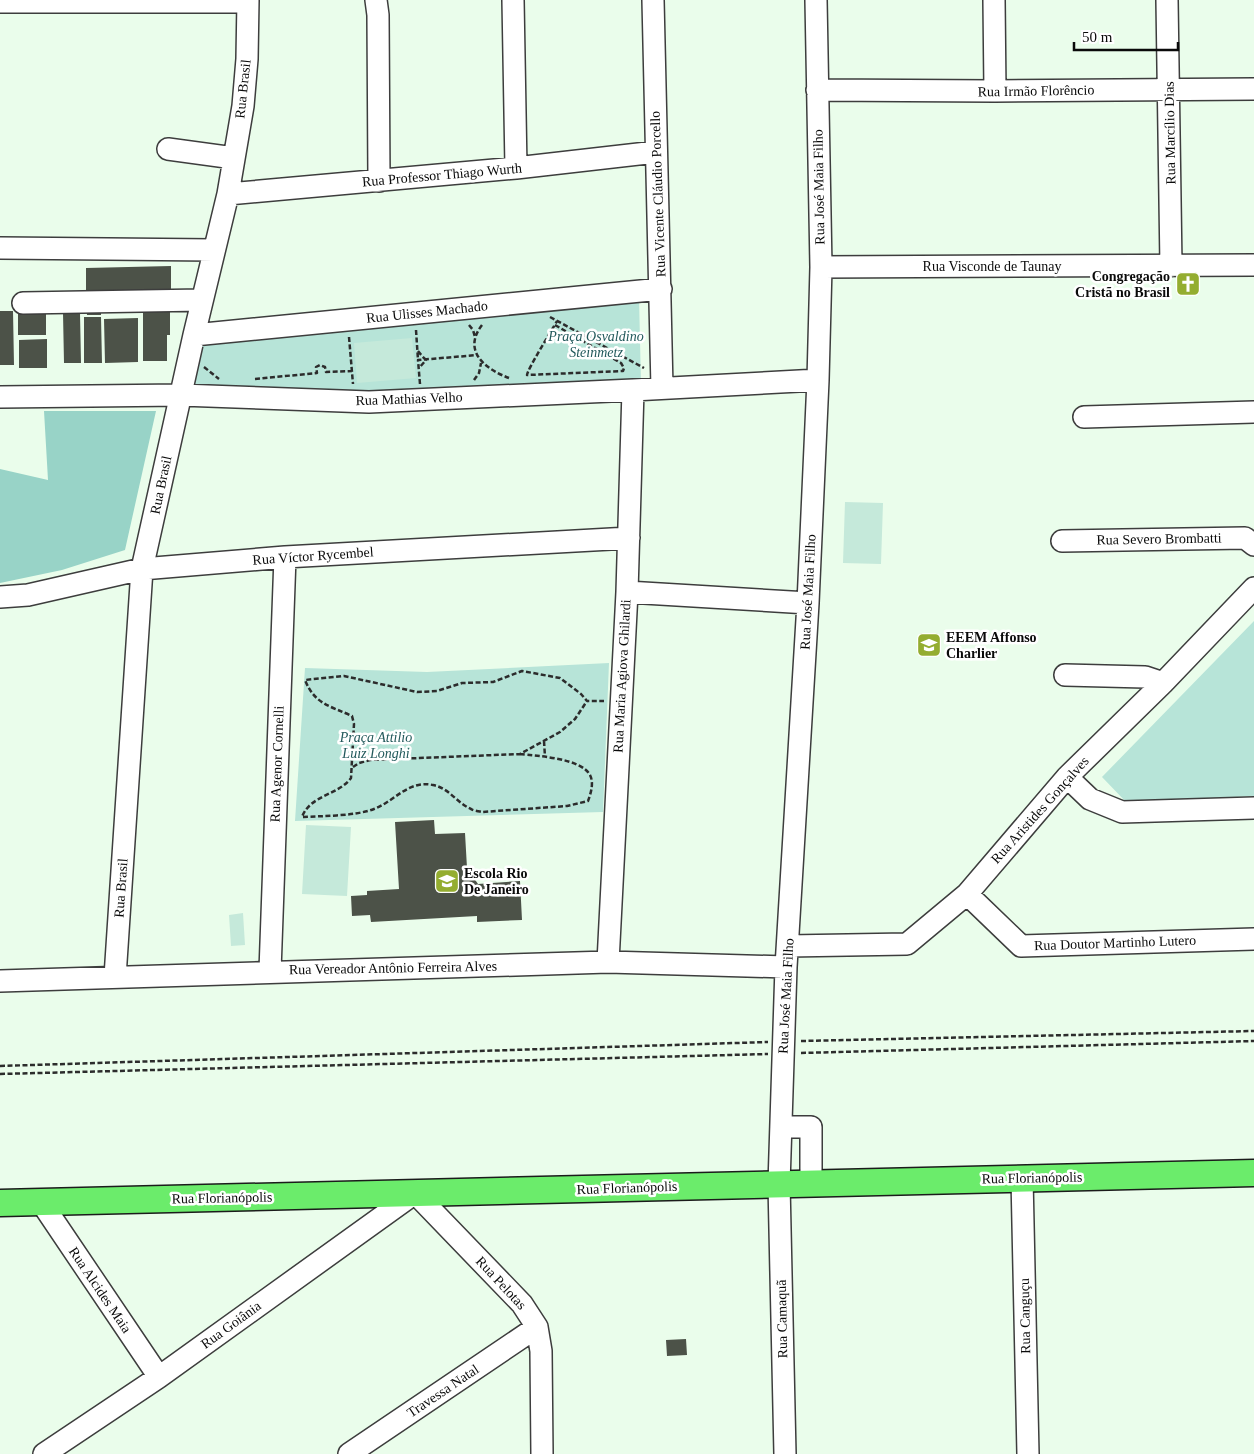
<svg xmlns="http://www.w3.org/2000/svg" width="1254" height="1454" viewBox="0 0 1254 1454" font-family="'Times New Roman',serif">
<style>
.green{fill:#b7e4d8}
.forest{fill:#98d3c7}
.pitch{fill:#c5e9da}
.building{fill:#4c5248}
.lines{fill:none;stroke-linecap:round;stroke-linejoin:round}
.minor-casing{stroke:#3d3d3d;stroke-width:24}
.major-casing{stroke:#1b1b1b;stroke-width:29}
.path{stroke:#2c2c2c;stroke-width:2.5;stroke-dasharray:5 2.5;stroke-linecap:butt}
.minor{stroke:#fff;stroke-width:21}
.major{stroke:#6bec6b;stroke-width:26}
.labels{text-anchor:middle;dominant-baseline:central;stroke-width:5;stroke-linejoin:round;paint-order:stroke}
.street-label{font-size:14px;fill:#0a0a0a;stroke:#fff}
.poi-label{font-size:14px;font-weight:bold;fill:#0a0a0a;stroke:#fff;text-anchor:start}
.park-label{font-size:14px;font-style:italic;fill:#22595b;stroke:#fff}
</style>
<rect width="100%" height="100%" fill="#eafdeb"/>
<path class="green" d="M639 297 641 384 370 399 193 396 203 338Z
M1254 621V796L1127 803 1102 777Z
M609 663 603 812 295 821 305 668 427 672Z"/>
<path class="forest" d="M44 411H156L125 550 62 570 0 583V469L48 480Z"/>
<path class="pitch" d="M412 338 416 378 357 383 354 343Z
M845 502 883 503 881 564 843 563Z
M306 825 351 827 347 896 302 894Z
M243 913 245 945 231 946 229 915Z"/>
<path class="building" d="M171 266V290L86 291V268Z
M86 305H101V315H87Z
M143 306H170V335H167V361H143Z
M18 308H46V335H18Z
M0 311H13L14 365H0Z
M63 313H80L81 363H64Z
M84 317H101L102 363H84Z
M138 318V362L105 363 104 319Z
M47 339V368H19V340Z
M434 820 435 834 465 833 467 868 478 884 520 881 522 920 477 922V916L371 922 370 915 352 916 351 896 367 895V891L399 889 395 822Z
M686 1339 687 1355 667 1356 666 1340Z"/>
<g class="lines">
<defs>
<path id="minor" d="M376 0 378 15 379 181
M513 0 516 168
M653 0 662 388
M994 0 995 91
M1167 0 1171 266
M0 2H248
M817 90 995 91 1254 89
M168 149 234 158
M228 194 516 168 656 152
M0 248 214 250
M821 267 1254 265
M23 303 202 300
M194 335 661 289
M0 397 181 395 369 402 633 390 818 380
M1084 417 1254 412
M1062 541 1245 538 1254 545
M627 592 808 603
M0 597 28 595 142 569 285 557 629 538
M1065 675 1145 677 1163 683
M1067 777 1090 799 1122 812 1254 808
M967 894 1021 946 1254 939
M788 946 907 944 967 894 1067 777 1163 683 1254 588
M608 962 627 592 633 390
M270 971 285 557
M115 977 142 569 194 335 228 194 243 106 247 59 248 0
M0 981 608 962 786 967
M781 1127H811V1183
M1022 1178 1028 1454
M41 1202 159 1377
M44 1454 159 1377 415 1193 522 1304 537 1327 541 1351 542 1454
M349 1454 537 1327
M785 1454 779 1184 786 967 808 603 818 380 821 267 816 0"/>
<path id="major" d="M0 1203 1254 1173"/>
</defs>
<use href="#minor" class="minor-casing"/>
<use href="#major" class="major-casing"/>
<path class="path" d="M550 317 644 368
M469 325 473 330 475 337
M482 325C462 351 485 369 509 378
M555 325 621 363 624 368 623 371 527 375C527 370 552 330 557 321
M416 330 418 360
M349 337 353 384
M418 351 422 356 426 360 419 368
M204 367 219 379
M255 379 317 373 316 367 320 365 325 367 326 372 352 371
M474 380 479 373 481 363
M420 384 418 360 478 355
M544 741 545 757
M354 752 369 760
M520 754C537 756 581 758 590 775 594 783 591 793 588 801L567 806 482 812C479 811 474 811 471 809 457 803 449 788 433 785 408 780 395 801 374 809 356 816 322 816 302 817 310 795 339 795 351 778L354 724 352 716C331 706 315 705 305 680L344 676 417 692 437 691 462 683 493 682 522 671 560 678 581 694 587 701H604
M353 767 359 763 370 760 520 754 560 732 575 719 587 701
M801 1041 1254 1031
M801 1053 1254 1041
M0 1066 768 1042
M0 1074 768 1054"/>
<use href="#minor" class="minor"/>
<use href="#major" class="major"/>
</g>
<defs>
<symbol id="church-square" viewBox="-11 -11 22 22"><rect x="-9" y="-9" width="18" height="18" rx="4" fill="#94ad30" stroke="#fff"/><path d="M-1.2-6h2.4v3.5h3.3v2.4h-3.3V6h-2.4V-.1h-3.3v-2.4h3.3Z" fill="#fff"/></symbol>
<symbol id="school-square" viewBox="-11 -11 22 22"><rect x="-9" y="-9" width="18" height="18" rx="4" fill="#94ad30" stroke="#fff"/><path d="M0-5L7-2L0 1L-7-2ZM-4 1L0 2.5L4 1V4Q0 6-4 4Z" fill="#fff"/></symbol>
</defs>
<g fill-rule="evenodd">
<use href="#church-square" x="1174" y="270" width="28" height="28"/>
<use href="#school-square" x="915" y="631" width="28" height="28"/>
<use href="#school-square" x="433" y="867" width="28" height="28"/>
</g>
<g class="labels">
<g class="street-label">
<text transform="translate(243 89) rotate(-84)">Rua Brasil</text>
<text transform="translate(1036 91) rotate(-1)">Rua Irmão Florêncio</text>
<text transform="translate(1170 133) rotate(-91)">Rua Marcílio Dias</text>
<text transform="translate(442 175) rotate(-5)">Rua Professor Thiago Wurth</text>
<text transform="translate(819 187) rotate(-91)">Rua José Maia Filho</text>
<text transform="translate(658 194) rotate(-92)">Rua Vicente Cláudio Porcello</text>
<text x="992" y="266">Rua Visconde de Taunay</text>
<text transform="translate(427 312) rotate(-6)">Rua Ulisses Machado</text>
<text transform="translate(409 399) rotate(-2)">Rua Mathias Velho</text>
<text transform="translate(161 485) rotate(-78)">Rua Brasil</text>
<text transform="translate(1159 539) rotate(-1)">Rua Severo Brombatti</text>
<text transform="translate(313 556) rotate(-4)">Rua Víctor Rycembel</text>
<text transform="translate(808 592) rotate(-87)">Rua José Maia Filho</text>
<text transform="translate(622 676) rotate(-87)">Rua Maria Agiova Ghilardi</text>
<text transform="translate(277 764) rotate(-88)">Rua Agenor Cornelli</text>
<text transform="translate(1040 810) rotate(-48)">Rua Aristides Gonçalves</text>
<text transform="translate(121 888) rotate(-86)">Rua Brasil</text>
<text transform="translate(1115 943) rotate(-2)">Rua Doutor Martinho Lutero</text>
<text transform="translate(393 968) rotate(-1)">Rua Vereador Antônio Ferreira Alves</text>
<text transform="translate(786 996) rotate(-87)">Rua José Maia Filho</text>
<text transform="translate(1032 1178) rotate(-1)">Rua Florianópolis</text>
<text transform="translate(627 1188) rotate(-2)">Rua Florianópolis</text>
<text transform="translate(222 1198) rotate(-1)">Rua Florianópolis</text>
<text transform="translate(501 1283) rotate(47)">Rua Pelotas</text>
<text transform="translate(100 1290) rotate(56)">Rua Alcides Maia</text>
<text transform="translate(1025 1316) rotate(-91)">Rua Canguçu</text>
<text transform="translate(782 1319) rotate(-91)">Rua Camaquã</text>
<text transform="translate(231 1325) rotate(-36)">Rua Goiânia</text>
<text transform="translate(443 1391) rotate(-34)">Travessa Natal</text>
</g>
<g class="poi-label">
<text x="1170" y="276" text-anchor="end">Congregação<tspan x="1170" dy="16">Cristã no Brasil</tspan></text>
<text x="946" y="637">EEEM Affonso<tspan x="946" dy="16">Charlier</tspan></text>
<text x="464" y="873">Escola Rio<tspan x="464" dy="16">De Janeiro</tspan></text>
</g>
<g class="park-label">
<text x="596" y="336">Praça Osvaldino<tspan x="596" dy="16">Steinmetz</tspan></text>
<text x="376" y="737">Praça Attilio<tspan x="376" dy="16">Luiz Longhi</tspan></text>
</g>
</g>
<path d="M1074 42v8h104v-8" fill="none" stroke="#0a0a0a" stroke-width="2.5"/>
<text x="1082" y="42" font-size="15" fill="#0a0a0a" stroke="#ffffff" stroke-width="4" paint-order="stroke">50 m</text>
</svg>
